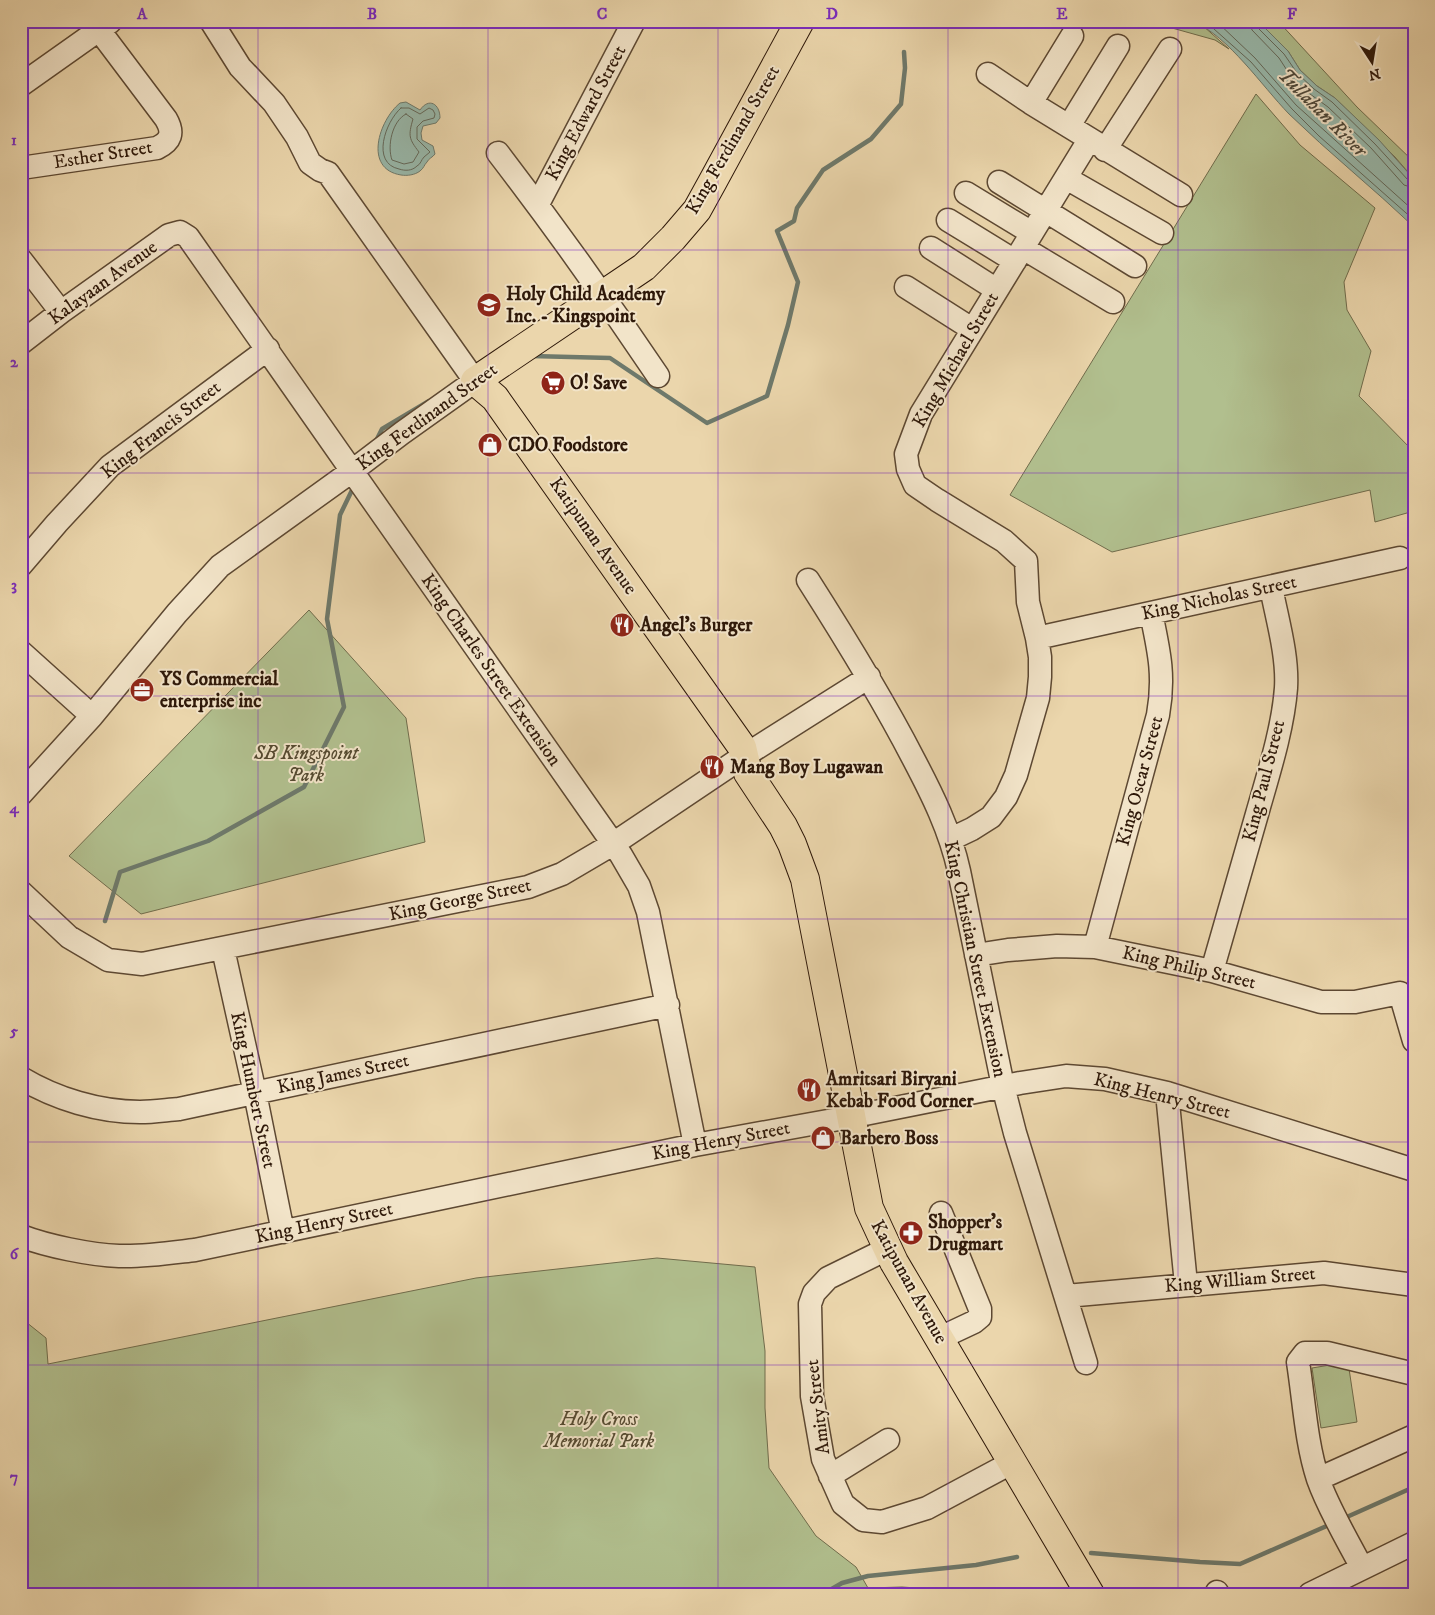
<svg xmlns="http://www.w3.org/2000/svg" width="1435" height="1615" viewBox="0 0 1435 1615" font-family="'IM FELL DW Pica',serif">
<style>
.green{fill:#b1bf8e;stroke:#706c4c}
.water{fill:#98b9ac;stroke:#6e796b}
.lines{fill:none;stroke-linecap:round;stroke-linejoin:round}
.shore{stroke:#63685a;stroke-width:1}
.stream{stroke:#6e796b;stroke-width:4.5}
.minor-casing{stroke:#5d4832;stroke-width:25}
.major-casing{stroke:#2e1809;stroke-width:30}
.minor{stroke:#f2e4c9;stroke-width:22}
.major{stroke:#ebd6ac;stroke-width:28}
.grid{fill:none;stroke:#7b2cbf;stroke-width:1;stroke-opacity:0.55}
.labels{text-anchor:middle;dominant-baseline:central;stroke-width:4;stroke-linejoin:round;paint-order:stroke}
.street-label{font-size:19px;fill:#2e1809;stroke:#f2e4c9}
.poi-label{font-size:19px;font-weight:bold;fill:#2e1809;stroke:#f2e4c9;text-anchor:start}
.park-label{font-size:19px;font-style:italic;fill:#554a31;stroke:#f2e4c9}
.water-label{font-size:20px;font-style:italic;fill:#4e483a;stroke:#f2e4c9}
.neatline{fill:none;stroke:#7b2cbf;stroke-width:2}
.grid-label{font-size:16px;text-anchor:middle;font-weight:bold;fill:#7b2cbf}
</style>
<rect width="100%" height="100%" fill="#ebd6ac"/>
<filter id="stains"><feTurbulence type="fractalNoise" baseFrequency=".004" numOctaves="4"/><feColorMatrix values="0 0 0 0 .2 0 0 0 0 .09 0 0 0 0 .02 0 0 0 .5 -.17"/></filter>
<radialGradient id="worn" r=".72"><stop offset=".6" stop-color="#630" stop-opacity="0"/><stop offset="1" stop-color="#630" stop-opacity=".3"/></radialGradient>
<path class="green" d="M1147 21H1193L1202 25 1229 49 1215 40Z
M1258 21H1278L1357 107 1414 162V179L1395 157 1335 98 1317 86 1300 70 1288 51Z
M1256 94 1300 145 1375 208 1344 282 1347 310 1371 351 1359 396 1414 452V511L1375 522 1370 490 1112 552 1010 495Z
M309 610 406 718 425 842 141 914 69 856Z
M657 1258 755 1267 765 1351V1408L769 1468 816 1536 856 1567 868 1588 902 1587 975 1592 976 1594H21V1318L46 1338 48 1364 476 1278Z
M1348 1362 1357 1422 1321 1428 1312 1368Z"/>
<path class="water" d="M1193 21H1258L1288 51 1300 70 1317 86 1335 98 1379 140 1413 178 1414 227C1373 188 1329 153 1289 114 1261 85 1230 38 1193 21Z
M406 102 420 110C429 97 440 104 440 118L436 123 423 126 421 133 422 140 433 146 435 154C433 157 428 159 427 162 424 165 424 168 420 171 415 175 407 176 401 175 363 169 379 120 400 103Z"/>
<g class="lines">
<path class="shore" d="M1205 21 1251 62 1292 109 1319 136 1414 220
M1216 21 1255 58 1296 105 1414 211
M1249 21 1252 30 1279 58 1292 78 1310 94 1328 107 1371 148 1404 185 1414 188
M1255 21 1257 27 1284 54 1297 73 1314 89 1332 102 1375 144 1408 180 1414 181
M401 108H409L420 114 429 108 433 110 435 114 434 118 423 121 417 127V139L430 152C428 154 426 155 424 157 421 160 421 164 417 166 412 171 405 171 399 169 371 163 385 122 401 108Z
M406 114 413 119C408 136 409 139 419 152L413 162 404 164 392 160C387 146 392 121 406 114Z"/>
<path class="stream" d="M531 356 610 358 707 423 767 396 788 325 798 282 777 231 794 221 797 208 823 170 871 139 901 104 905 68 904 52
M376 441 382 429 429 401
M105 921 120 872 208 841 304 787 344 707 327 619 340 515 354 486
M1349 1516 1414 1487
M1091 1553 1200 1562 1240 1564 1329 1525
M823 1594 842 1583 868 1576 976 1565 1017 1557"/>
<defs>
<path id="minor" d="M988 74 1031 103 1181 195
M21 85 110 22
M1031 103 1072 36
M1069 126 1118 46
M1105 150 1170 49
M498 153C554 226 607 300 658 376
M21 168 157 148C171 141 174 133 166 119L99 30
M1066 178 1162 233
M999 182 1135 266
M966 193 1032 233
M538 204 634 21
M948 220 1015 261
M931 248 997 290
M1023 248 1113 302
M21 260 61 312
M906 287 972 329
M21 343 61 312 169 235 180 232 188 237 621 855 639 886 648 912 695 1145
M21 565 57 523 110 466 268 349
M808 580C845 638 881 696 913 758 932 794 950 830 959 871L1003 1086 1015 1133 1086 1363
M1037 638 1400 558
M21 652 92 716
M21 794 92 716 177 613 220 566 352 471 402 433 475 381 328 173 320 170 310 163 297 137 274 103 240 67 211 21
M951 839 972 829 991 817 1006 797 1016 775 1038 698 1040 677V657L1037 638 1028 602 1026 561 1004 541 937 500 915 485 908 469 906 454 921 414 1089 140
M21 892 69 937 108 960 142 964 528 887 562 874 613 844 744 756 869 677
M1095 947 1158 715C1165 676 1159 651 1151 613
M223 949 255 1093 283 1232
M976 955 1008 950 1057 946 1095 947 1212 971 1321 1002H1355L1400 993 1414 1041
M1212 971C1227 919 1242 867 1257 814 1268 775 1283 729 1286 688 1288 655 1277 619 1271 587
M21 1078C56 1099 99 1112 140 1112 153 1112 166 1110 179 1109L668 1005
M1167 1093 1186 1284
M21 1236C47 1246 91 1255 119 1256 144 1257 170 1253 195 1250L695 1145 850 1117 1020 1083 1066 1076 1105 1079 1167 1093 1414 1170
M887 1249 828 1278 814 1293 810 1304 812 1396 823 1459 843 1504 863 1520 882 1522 927 1508 1013 1462
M1066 1296 1324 1273 1414 1285
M940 1338 974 1322 980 1317V1309L941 1213
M830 1476 888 1440
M1318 1479 1414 1436
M1362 1568C1347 1539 1329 1510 1318 1479 1306 1443 1304 1400 1298 1362L1305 1353H1327L1414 1374
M1217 1592 1218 1594
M1310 1594 1414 1543"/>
<path id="major" d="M475 381 495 398 742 747 748 773 783 826 792 844 805 879 869 1208 894 1262 1090 1594
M475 381 644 267 673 238 697 210 713 181 800 21"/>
</defs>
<use href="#minor" class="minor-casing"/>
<use href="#major" class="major-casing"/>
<use href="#minor" class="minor"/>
<use href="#major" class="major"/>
</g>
<path class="grid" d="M258 21V1594M488 21V1594M718 21V1594M948 21V1594M1178 21V1594M21 250H1414M21 473H1414M21 696H1414M21 919H1414M21 1142H1414M21 1365H1414"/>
<defs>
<symbol id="school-disc" viewBox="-11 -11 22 22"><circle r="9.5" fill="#8f2418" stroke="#f2e4c9"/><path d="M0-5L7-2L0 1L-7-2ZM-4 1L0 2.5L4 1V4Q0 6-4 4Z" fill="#fff"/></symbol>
<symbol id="supermarket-disc" viewBox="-11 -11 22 22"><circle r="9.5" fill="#8f2418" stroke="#f2e4c9"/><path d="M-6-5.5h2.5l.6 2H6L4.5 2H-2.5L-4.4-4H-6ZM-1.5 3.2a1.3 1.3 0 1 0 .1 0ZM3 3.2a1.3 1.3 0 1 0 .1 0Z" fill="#fff"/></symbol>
<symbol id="shop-disc" viewBox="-11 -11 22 22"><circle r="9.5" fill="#8f2418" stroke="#f2e4c9"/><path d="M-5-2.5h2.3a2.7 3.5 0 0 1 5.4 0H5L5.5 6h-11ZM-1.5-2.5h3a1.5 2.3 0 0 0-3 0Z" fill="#fff"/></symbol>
<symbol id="restaurant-disc" viewBox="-11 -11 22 22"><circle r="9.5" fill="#8f2418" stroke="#f2e4c9"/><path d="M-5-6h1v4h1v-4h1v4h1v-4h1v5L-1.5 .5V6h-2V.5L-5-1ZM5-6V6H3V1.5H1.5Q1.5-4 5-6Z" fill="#fff"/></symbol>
<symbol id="office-disc" viewBox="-11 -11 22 22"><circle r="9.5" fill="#8f2418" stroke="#f2e4c9"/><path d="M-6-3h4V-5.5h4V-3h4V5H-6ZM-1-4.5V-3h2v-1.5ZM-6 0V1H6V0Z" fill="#fff"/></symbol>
<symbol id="pharmacy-disc" viewBox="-11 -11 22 22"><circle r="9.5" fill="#8f2418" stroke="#f2e4c9"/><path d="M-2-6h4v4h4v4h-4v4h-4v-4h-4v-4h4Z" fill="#fff"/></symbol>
</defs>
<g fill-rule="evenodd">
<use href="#school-disc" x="475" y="291" width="28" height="28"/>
<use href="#supermarket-disc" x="539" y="369" width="28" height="28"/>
<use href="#shop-disc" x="476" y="431" width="28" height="28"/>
<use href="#restaurant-disc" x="608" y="611" width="28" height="28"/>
<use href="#office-disc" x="128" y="676" width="28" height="28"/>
<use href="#restaurant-disc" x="698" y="753" width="28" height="28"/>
<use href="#restaurant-disc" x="795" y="1076" width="28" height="28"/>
<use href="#shop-disc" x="809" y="1124" width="28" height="28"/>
<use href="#pharmacy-disc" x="897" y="1219" width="28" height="28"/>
</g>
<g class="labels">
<g class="street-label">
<text transform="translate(586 113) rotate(-62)">King Edward Street</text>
<text transform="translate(733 140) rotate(-60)">King Ferdinand Street</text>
<text transform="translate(103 155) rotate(-9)">Esther Street</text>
<text transform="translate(103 283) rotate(-36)">Kalayaan Avenue</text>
<text transform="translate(956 360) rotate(-60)">King Michael Street</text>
<text transform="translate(427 417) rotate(-36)">King Ferdinand Street</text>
<text transform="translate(161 430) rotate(-38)">King Francis Street</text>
<text transform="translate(593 536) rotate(55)">Katipunan Avenue</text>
<text transform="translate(1219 598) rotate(-12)">King Nicholas Street</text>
<text transform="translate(491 670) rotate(55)">King Charles Street Extension</text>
<text transform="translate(1140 781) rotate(-75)">King Oscar Street</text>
<text transform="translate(1264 781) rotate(-76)">King Paul Street</text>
<text transform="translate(460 900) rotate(-12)">King George Street</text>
<text transform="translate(975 959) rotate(78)">King Christian Street Extension</text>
<text transform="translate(1189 968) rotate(13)">King Philip Street</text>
<text transform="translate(343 1074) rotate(-12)">King James Street</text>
<text transform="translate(253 1090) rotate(78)">King Humbert Street</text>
<text transform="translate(1162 1096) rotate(14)">King Henry Street</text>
<text transform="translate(721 1141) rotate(-11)">King Henry Street</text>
<text transform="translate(324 1223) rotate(-12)">King Henry Street</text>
<text transform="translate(1240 1280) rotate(-5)">King William Street</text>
<text transform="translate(909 1282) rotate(61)">Katipunan Avenue</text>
<text transform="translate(818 1407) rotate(-97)">Amity Street</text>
</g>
<g class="poi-label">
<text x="506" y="294">Holy Child Academy<tspan x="506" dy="22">Inc. - Kingspoint</tspan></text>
<text x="570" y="383">O! Save</text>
<text x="508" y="445">CDO Foodstore</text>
<text x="640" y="625">Angel's Burger</text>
<text x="160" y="679">YS Commercial<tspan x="160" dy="22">enterprise inc</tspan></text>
<text x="730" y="767">Mang Boy Lugawan</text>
<text x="826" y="1079">Amritsari Biryani<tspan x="826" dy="22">Kebab Food Corner</tspan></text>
<text x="840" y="1138">Barbero Boss</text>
<text x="928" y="1222">Shopper's<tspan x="928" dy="22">Drugmart</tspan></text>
</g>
<g class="park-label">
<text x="306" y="753">SB Kingspoint<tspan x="306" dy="22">Park</tspan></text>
<text x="599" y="1419">Holy Cross<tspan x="599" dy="22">Memorial Park</tspan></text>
</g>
<g class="water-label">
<text transform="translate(1322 113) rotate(45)">Tullahan River</text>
</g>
</g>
<rect width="1435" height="1615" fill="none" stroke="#ebd6ac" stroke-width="55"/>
<g transform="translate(1372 62) rotate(168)" stroke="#f2e4c9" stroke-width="4" paint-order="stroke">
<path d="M0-4L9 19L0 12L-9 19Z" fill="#2e1809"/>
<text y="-8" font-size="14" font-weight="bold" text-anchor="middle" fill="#2e1809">N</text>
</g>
<rect x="28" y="28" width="1380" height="1560" class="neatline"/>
<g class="grid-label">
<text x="142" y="19">A</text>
<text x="372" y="19">B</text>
<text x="602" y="19">C</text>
<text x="832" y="19">D</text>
<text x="1062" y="19">E</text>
<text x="1292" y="19">F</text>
<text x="14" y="145">1</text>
<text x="14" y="367">2</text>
<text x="14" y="590">3</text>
<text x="14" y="813">4</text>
<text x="14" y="1036">5</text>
<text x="14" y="1259">6</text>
<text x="14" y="1482">7</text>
</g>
<rect width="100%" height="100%" filter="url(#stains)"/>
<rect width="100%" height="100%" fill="url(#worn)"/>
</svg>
